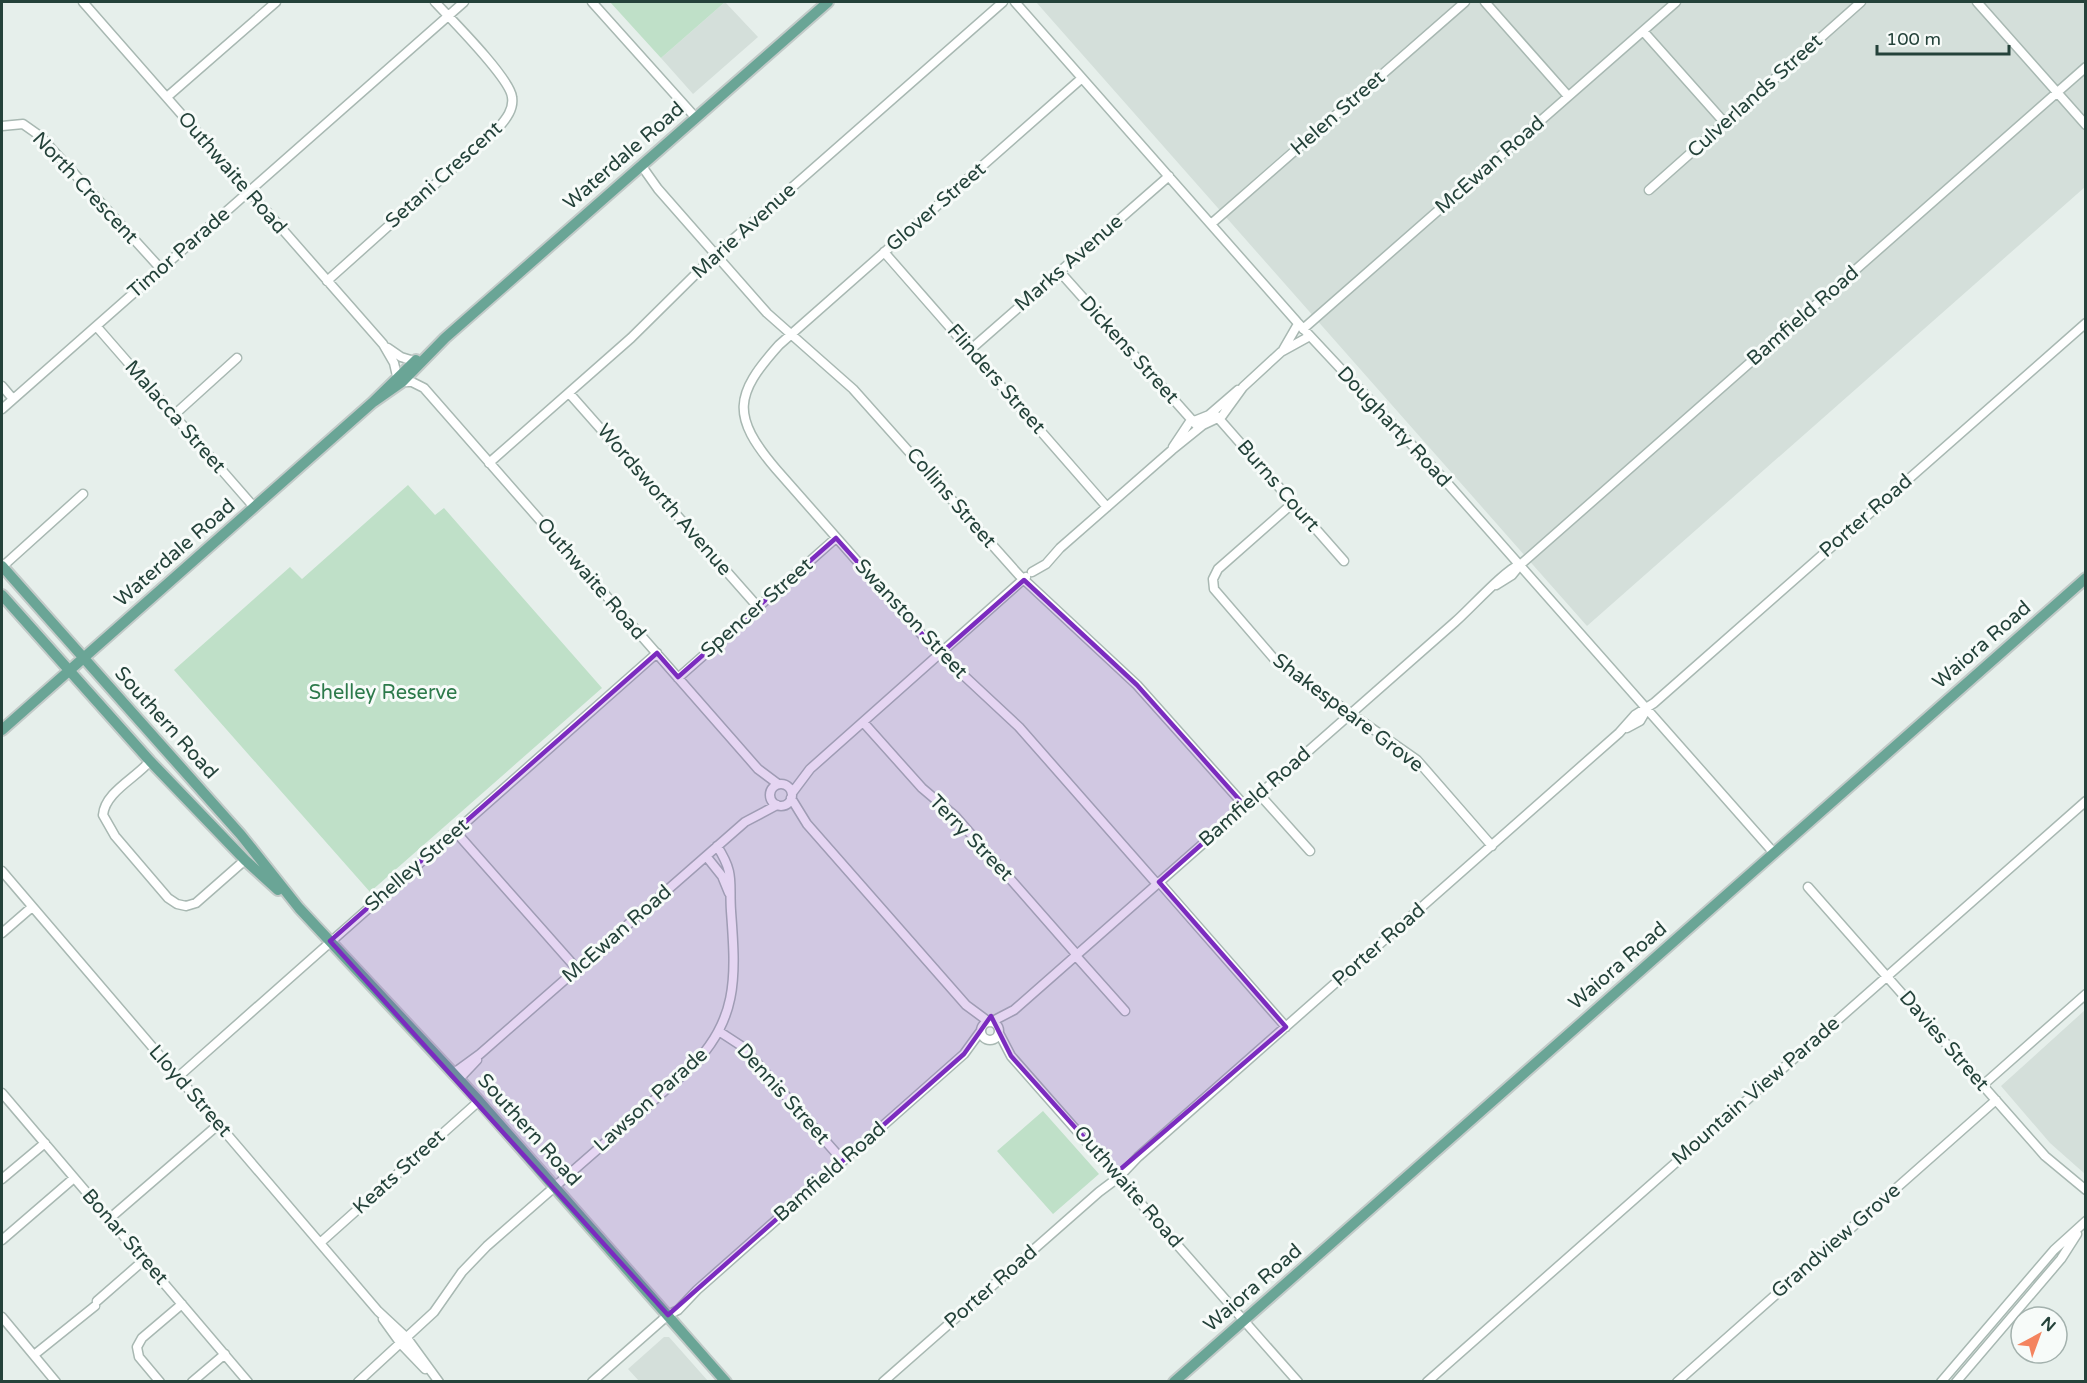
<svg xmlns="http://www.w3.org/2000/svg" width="2087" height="1383" viewBox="0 0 2087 1383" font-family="'Varela Round',sans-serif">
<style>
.built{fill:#d4dfda}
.green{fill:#bfe0c8}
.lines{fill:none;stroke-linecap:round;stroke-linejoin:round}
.minor-casing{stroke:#a8b8b2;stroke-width:11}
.major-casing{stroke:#c2cac8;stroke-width:14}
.minor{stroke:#fff;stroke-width:8}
.major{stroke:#6aa596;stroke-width:10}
.marked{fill:#7b2cbf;fill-opacity:0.2;stroke:#7b2cbf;stroke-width:4.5;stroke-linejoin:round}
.labels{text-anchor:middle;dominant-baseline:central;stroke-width:6;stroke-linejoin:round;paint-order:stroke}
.street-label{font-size:20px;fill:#24423a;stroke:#f7fbf9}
.park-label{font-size:20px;fill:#2d7a4b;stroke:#f7fbf9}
</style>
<rect width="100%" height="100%" fill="#e6efeb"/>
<path class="built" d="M725 2 758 37 693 94 661 58Z
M1036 2H2085V187L1587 626Z
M2085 1010V1174L2050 1143 2001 1086Z
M664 1337H669L708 1381H639L628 1369Z"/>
<path class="green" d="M610 2H725L661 58Z
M408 485 435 515 444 508 602 688 370 892 174 670 290 567 302 579Z
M1043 1111 1099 1174 1053 1214 997 1151Z"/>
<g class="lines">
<defs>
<path id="minor" d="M83 2 383 344 394 363 397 376
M592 2 696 118
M1015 2 1297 322 1441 476 1774 853
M1485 2 1568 96
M1977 2 2086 125
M1643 31 1724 122
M1082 78 779 345C734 395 731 416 776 469L931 645 1019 727 1157 884
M167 97 276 2
M2 126 23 124 40 136 161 269
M641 165 658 189 767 313 853 389 1019 575 1137 685 1245 806
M1649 190 1861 2
M1211 224 1465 2
M884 252 1107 507
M1060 272 1199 428
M327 281 499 127C506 119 514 109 512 97 510 78 451 19 435 2
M97 327 254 507
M1303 329 1676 2
M388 348 401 357 414 361
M970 350 1169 176
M1283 350 1298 324
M402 382H412L424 388 758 769 778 784
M2 386 13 399
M569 393 758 607
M2 409 464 2
M1213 412 1344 561
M174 415 237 358
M1173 447 1189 423 1209 415 1238 390
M489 463 631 338 715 255 1003 2
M1293 503 1218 569 1213 579 1214 589 1276 661 1417 760 1492 846
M2 567 83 494
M1032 572 1046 564 1060 548 1172 450 1203 425 1222 416 1243 387 1281 352 1310 336
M1496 585 1512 575 1520 565 2086 67
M678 678 836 538
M863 722 922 788 955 816 1077 955
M1627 728 1640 721 1647 709
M150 761C136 778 105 792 103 815L115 836 168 898 177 904 186 906 196 903 245 860
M770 795a11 11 0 1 1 22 0a11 11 0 1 1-22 0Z
M792 793 810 769 1026 577
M1259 794 1310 851
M791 798 807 824 966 1005 989 1022
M455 831 577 969
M706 856 722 876 729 893
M2 871 378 1311 407 1338 439 1382
M1159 882 1286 1027
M1808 887 2045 1156 2086 1190
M2 933 32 907
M1076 956 1125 1011
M981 1031a9 9 0 1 1 18 0a9 9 0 1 1-18 0Z
M991 1022 1014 1010 1455 622C1469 610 1506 569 1519 565
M720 1032 743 1047 843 1161
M999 1033 1011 1056 1298 1382
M454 1073 480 1054 745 822 777 805
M178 1077 657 653
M459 1079 477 1060
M1983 1085 2086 994
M2 1093 248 1382
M2 1179 45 1143
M109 1219 219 1124
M2 1240 74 1178
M320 1243 479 1101
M97 1301 144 1260
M2 1317 56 1382
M383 1319 401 1344 425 1369
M34 1355 95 1306
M160 1382 139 1357 137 1347 142 1338 182 1304
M192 1382 225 1354
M358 1382 434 1312 462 1272 487 1246 686 1072C739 1023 736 978 731 911 729 881 735 874 717 846
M592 1382 668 1315 678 1310 697 1290 964 1054 980 1032
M883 1382 1099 1192 1119 1177 1138 1157 1619 733 1635 715 1654 703 2086 323
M1427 1382 2086 801
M1677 1382 1996 1100
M1941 1382 2054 1250 2086 1221
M1956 1382 2061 1259 2077 1234"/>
<path id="major" d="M372 403 402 382 445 338 828 2
M2 566 241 835 299 908 479 1101 726 1382
M2 595 150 761 245 860 278 890
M2 730 372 403 416 360
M1174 1382 2086 578"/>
</defs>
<use href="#minor" class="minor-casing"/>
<use href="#major" class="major-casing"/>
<use href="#minor" class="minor"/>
<use href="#major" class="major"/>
</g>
<path class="marked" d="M836 538 940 654 1024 580 1137 685 1245 806 1159 882 1286 1027 1116 1173 1011 1056 991 1016 964 1054 668 1315 330 941 657 653 678 677Z"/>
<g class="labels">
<g class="street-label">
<text transform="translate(1755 96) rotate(-42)">Culverlands Street</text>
<text transform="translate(1338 113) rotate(-41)">Helen Street</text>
<text transform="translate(624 156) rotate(-41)">Waterdale Road</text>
<text transform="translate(1490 165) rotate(-41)">McEwan Road</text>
<text transform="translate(232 173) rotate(49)">Outhwaite Road</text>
<text transform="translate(444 175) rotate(-42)">Setani Crescent</text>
<text transform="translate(85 188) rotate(47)">North Crescent</text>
<text transform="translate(936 207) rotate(-41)">Glover Street</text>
<text transform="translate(744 231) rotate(-42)">Marie Avenue</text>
<text transform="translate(179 253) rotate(-41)">Timor Parade</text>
<text transform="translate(1069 263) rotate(-41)">Marks Avenue</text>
<text transform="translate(1803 316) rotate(-41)">Bamfield Road</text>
<text transform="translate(1129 350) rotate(48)">Dickens Street</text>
<text transform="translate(996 379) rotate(49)">Flinders Street</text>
<text transform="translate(175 417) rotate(49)">Malacca Street</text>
<text transform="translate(1394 427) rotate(47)">Dougharty Road</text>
<text transform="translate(1278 486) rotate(49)">Burns Court</text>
<text transform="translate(951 498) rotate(49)">Collins Street</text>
<text transform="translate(664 500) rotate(49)">Wordsworth Avenue</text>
<text transform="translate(1866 516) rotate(-41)">Porter Road</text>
<text transform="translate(175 553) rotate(-41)">Waterdale Road</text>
<text transform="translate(591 579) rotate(49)">Outhwaite Road</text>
<text transform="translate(757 608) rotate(-41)">Spencer Street</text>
<text transform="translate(911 619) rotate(47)">Swanston Street</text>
<text transform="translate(1982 645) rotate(-41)">Waiora Road</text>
<text transform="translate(1348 713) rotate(37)">Shakespeare Grove</text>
<text transform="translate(166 723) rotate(48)">Southern Road</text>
<text transform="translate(1255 797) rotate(-41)">Bamfield Road</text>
<text transform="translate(971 838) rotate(46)">Terry Street</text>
<text transform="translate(417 865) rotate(-41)">Shelley Street</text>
<text transform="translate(617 934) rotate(-41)">McEwan Road</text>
<text transform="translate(1379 945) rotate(-41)">Porter Road</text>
<text transform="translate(1618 966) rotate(-41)">Waiora Road</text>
<text transform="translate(1944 1041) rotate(49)">Davies Street</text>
<text transform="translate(190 1091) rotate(49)">Lloyd Street</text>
<text transform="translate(1756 1091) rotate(-41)">Mountain View Parade</text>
<text transform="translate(783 1094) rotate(48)">Dennis Street</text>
<text transform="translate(651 1100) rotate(-42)">Lawson Parade</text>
<text transform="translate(529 1130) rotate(48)">Southern Road</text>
<text transform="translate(399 1172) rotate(-42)">Keats Street</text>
<text transform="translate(830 1172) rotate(-41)">Bamfield Road</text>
<text transform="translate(1128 1187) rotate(49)">Outhwaite Road</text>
<text transform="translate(125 1237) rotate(49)">Bonar Street</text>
<text transform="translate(1836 1241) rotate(-41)">Grandview Grove</text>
<text transform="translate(991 1287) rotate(-41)">Porter Road</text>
<text transform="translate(1253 1288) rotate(-41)">Waiora Road</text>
</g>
<g class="park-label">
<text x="383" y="693">Shelley Reserve</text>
</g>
</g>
<rect width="2087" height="1383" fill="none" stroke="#24423a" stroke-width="6"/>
<g transform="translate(2039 1335) rotate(41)"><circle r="28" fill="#f7fbf9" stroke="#a3b1ad" stroke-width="1.5"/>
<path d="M0-4.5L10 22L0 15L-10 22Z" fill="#f4845f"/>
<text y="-9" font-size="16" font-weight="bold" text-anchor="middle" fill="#24423a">N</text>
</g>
<path d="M1877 45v9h132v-9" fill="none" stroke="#24423a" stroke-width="3"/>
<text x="1886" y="45" font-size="18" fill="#24423a" stroke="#f7fbf9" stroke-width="4.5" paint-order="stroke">100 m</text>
</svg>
